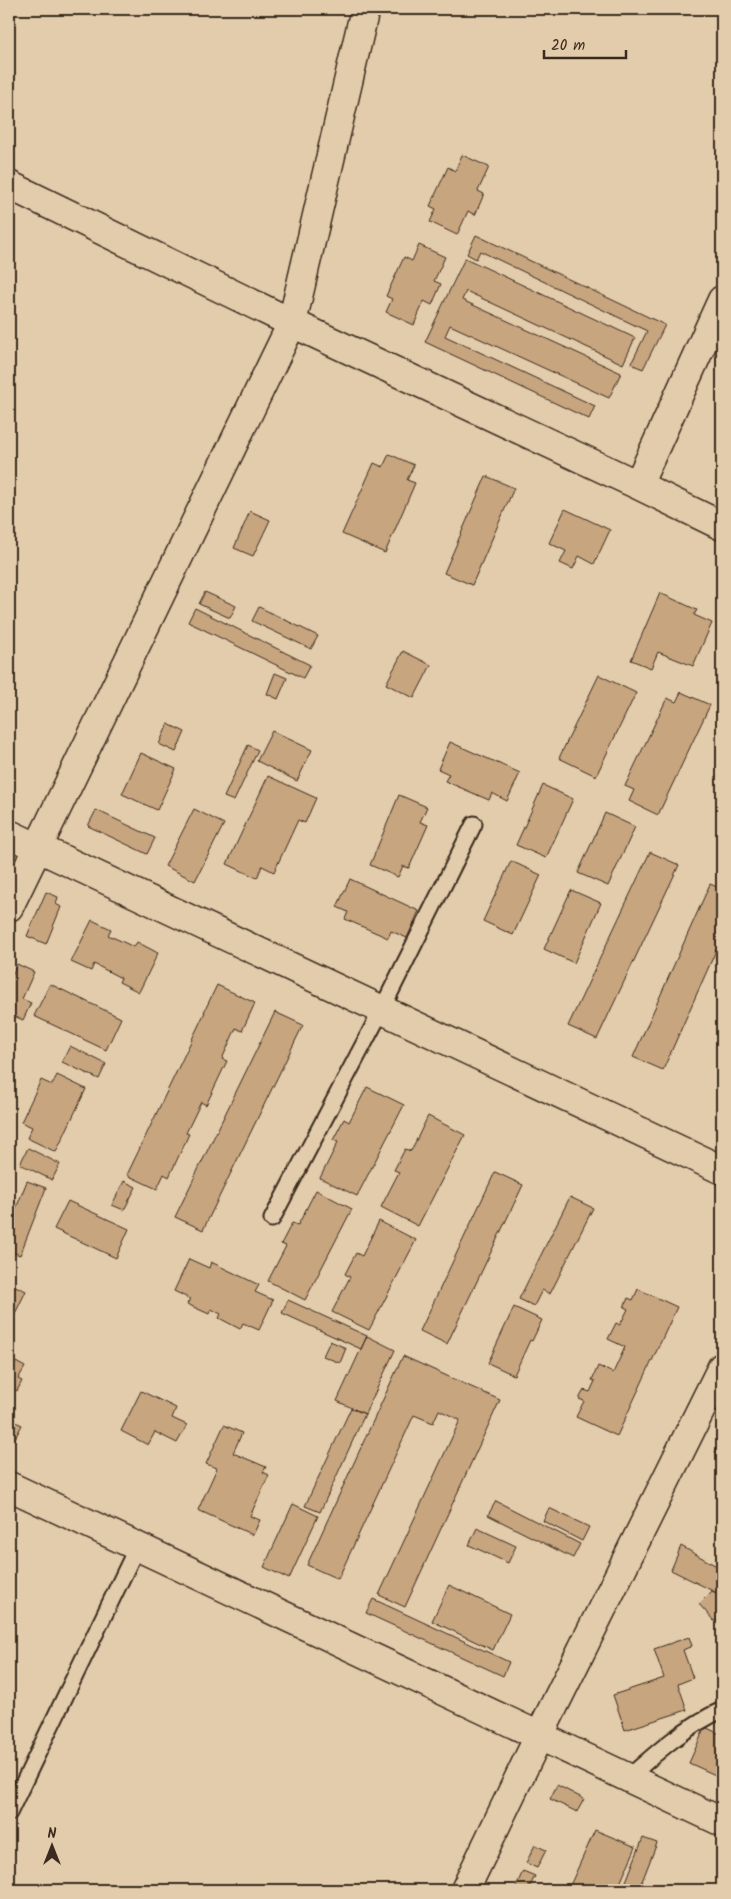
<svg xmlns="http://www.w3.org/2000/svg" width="731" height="1899" viewBox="0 0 731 1899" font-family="Kalam,sans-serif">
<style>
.building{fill:#c7a57f;stroke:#3b2a1e}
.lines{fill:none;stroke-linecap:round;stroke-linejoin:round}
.service-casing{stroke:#3b2a1e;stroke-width:19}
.minor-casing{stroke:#3b2a1e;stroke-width:31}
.service{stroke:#e2ccab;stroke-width:15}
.minor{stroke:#e2ccab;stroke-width:28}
</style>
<rect width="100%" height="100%" fill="#e2ccab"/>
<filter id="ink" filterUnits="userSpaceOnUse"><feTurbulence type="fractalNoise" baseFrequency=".02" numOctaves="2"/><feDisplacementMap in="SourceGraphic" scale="10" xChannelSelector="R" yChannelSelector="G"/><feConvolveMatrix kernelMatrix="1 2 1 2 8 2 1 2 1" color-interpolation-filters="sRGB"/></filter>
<g filter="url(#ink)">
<path class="building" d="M462 155 489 167 478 191 484 194 475 215 468 211 457 235 430 222 436 209 430 206 448 167 455 171Z
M476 235 665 325 643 369 631 364 647 331 480 251 476 259 467 254Z
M419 245 445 257 434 281 441 284 432 305 424 301 414 325 386 312 392 299 386 296 404 257 412 261Z
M465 258 635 338 623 364 466 291 462 300 621 373 609 398 450 325 445 336 595 406 589 419 425 342Z
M389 454 414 465 407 480 415 483 385 553 342 534 374 463 383 467Z
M486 476 514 488 472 585 444 573Z
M565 509 610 530 594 564 579 556 573 569 560 563 566 551 549 543Z
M250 511 270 520 253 556 234 548Z
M205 592 236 606 230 618 199 604Z
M660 593 697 610 694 615 712 623 693 666 658 652 651 668 631 660Z
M259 607 318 636 311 649 252 621Z
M195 608 310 665 303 678 188 622Z
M403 651 431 665 414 698 386 684Z
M275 673 287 678 278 699 267 694Z
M599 675 636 693 596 776 559 758Z
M681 692 710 705 658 815 629 801 634 790 625 786 667 698 676 702Z
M168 724 185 732 176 752 159 744Z
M272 731 312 750 297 781 257 761Z
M450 742 520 773 507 801 492 793 489 800 445 781 449 774 438 769Z
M248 745 258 750 234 801 224 797Z
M141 753 176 769 157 810 122 794Z
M268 776 316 798 305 823 298 820 274 872 262 866 257 878 227 864Z
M543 785 573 799 546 858 516 845Z
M399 795 427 807 420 822 428 825 409 868 403 866 398 877 370 865Z
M194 809 224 824 195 881 165 866Z
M96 810 155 838 147 854 88 826Z
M605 813 635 827 608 886 578 873Z
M650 852 679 865 597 1039 568 1026Z
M511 861 541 875 513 935 483 921Z
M350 879 419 911 407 938 391 931 388 938 345 919 348 912 337 907Z
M710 884 722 889V937L663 1070 633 1057Z
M571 890 601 903 574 963 544 949Z
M46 892 58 897 56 904 61 907 46 944 27 936Z
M92 920 111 929 108 935 134 947 137 942 158 953 139 992 119 982 121 978 94 964 91 971 71 962Z
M17 964 34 972 22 999 31 1003 23 1020 9 1014V982Z
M50 984 121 1018 106 1050 34 1016Z
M217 985 255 1003 242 1031 236 1028 222 1059 227 1061 206 1105 201 1102 186 1133 189 1134 169 1177 164 1174 157 1189 127 1175 205 1012H204Z
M275 1012 303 1025 203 1230 175 1217Z
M70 1046 106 1064 99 1079 62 1062Z
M57 1075 86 1089 56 1152 27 1138 32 1127 21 1122 41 1080 52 1085Z
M367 1087 404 1105 357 1196 320 1178 338 1142 333 1140 344 1119 349 1122Z
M428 1116 465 1135 418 1226 381 1207 399 1172 394 1170 405 1149 411 1151Z
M28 1148 60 1164 52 1180 20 1164Z
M495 1172 523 1185 447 1344 420 1331Z
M27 1181 46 1188 20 1255 9 1251V1226Z
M124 1181 136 1187 124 1210 112 1205Z
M316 1190 352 1209 305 1300 268 1281 286 1246 281 1244 292 1223 298 1225Z
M570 1197 593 1208 550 1294 542 1290 534 1306 519 1299Z
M68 1201 129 1229 116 1258 54 1229Z
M379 1221 416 1240 369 1330 332 1312 350 1277 345 1274 356 1253 362 1256Z
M189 1259 209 1268 211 1262 259 1285 255 1292 273 1300 259 1330 243 1323 240 1329 219 1318 221 1314 211 1309 209 1314 187 1304 190 1299 174 1291Z
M9 1283 26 1291 9 1326Z
M638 1289 677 1307 617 1436 576 1417 584 1401 579 1399 584 1390 590 1392 595 1381 592 1380 598 1366 613 1373 625 1347 608 1339 616 1323 620 1325 628 1309 624 1307 628 1298 633 1300Z
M288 1300 367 1336 361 1349 282 1313Z
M514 1307 542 1320 532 1341 530 1340 514 1375 488 1363Z
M367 1336 395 1350 365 1414 337 1401Z
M330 1341 346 1348 340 1363 323 1356Z
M403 1356 500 1400 405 1607 379 1595 460 1420 439 1410 433 1423 414 1415 338 1579 307 1565Z
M16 1362 25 1367 18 1379 22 1381 17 1391 9 1386V1375Z
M141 1391 176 1408 172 1418 187 1425 177 1443 155 1432 148 1445 121 1431Z
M351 1408 365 1414 320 1512 305 1506Z
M9 1419 22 1425 13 1442 9 1439Z
M224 1425 242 1433 233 1453 266 1467 263 1472 269 1475 250 1516 260 1520 253 1535 198 1510 217 1468 206 1464Z
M722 1440V1456L715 1452Z
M496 1501 580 1544 573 1558 488 1515Z
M293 1504 318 1516 289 1579 264 1567Z
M549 1508 589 1527 582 1541 543 1521Z
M477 1528 516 1546 508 1563 469 1545Z
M681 1546 722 1569 721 1595 671 1570Z
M449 1585 510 1614 493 1650 432 1621Z
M712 1591 722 1596V1619L714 1621 699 1604Z
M373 1599 509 1662 503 1676 366 1613Z
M689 1637 692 1646 683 1650 693 1678 678 1684 687 1710 625 1730 613 1695 664 1678 654 1649Z
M705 1727 722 1735V1778L689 1763Z
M557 1785 584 1799 577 1812 550 1799Z
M595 1830 636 1847 617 1890H568Z
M643 1838 657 1843 639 1889 625 1884Z
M535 1845 546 1850 537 1868 526 1863Z
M523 1871 535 1876 528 1890H518L515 1889Z"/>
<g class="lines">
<defs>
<path id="service" d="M272 1219 382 1009 474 824
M628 1778C657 1752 686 1726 722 1710
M9 1813 137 1547"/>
<path id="minor" d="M9 185 292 323 638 485 722 526
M638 485 722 300
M9 834 722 1170
M9 907 292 323 365 9
M9 1486 722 1822
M465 1890 539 1736 722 1367"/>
</defs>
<use href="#service" class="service-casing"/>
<use href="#minor" class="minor-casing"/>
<use href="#service" class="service"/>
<use href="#minor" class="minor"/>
</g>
</g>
<rect width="731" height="1899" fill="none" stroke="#e2ccab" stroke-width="30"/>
<rect x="15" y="15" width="701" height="1869" fill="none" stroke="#3b2a1e" stroke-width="2" filter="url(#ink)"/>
<g transform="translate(52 1846)" stroke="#e2ccab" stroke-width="4" paint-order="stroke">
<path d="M0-4L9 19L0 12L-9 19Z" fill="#3b2a1e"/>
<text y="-8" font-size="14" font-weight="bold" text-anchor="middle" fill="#3b2a1e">N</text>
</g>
<path d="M544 50v8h82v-8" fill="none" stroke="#3b2a1e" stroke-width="2.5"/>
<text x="551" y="50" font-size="15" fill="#3b2a1e" stroke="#e2ccab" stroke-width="4" paint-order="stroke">20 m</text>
</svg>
